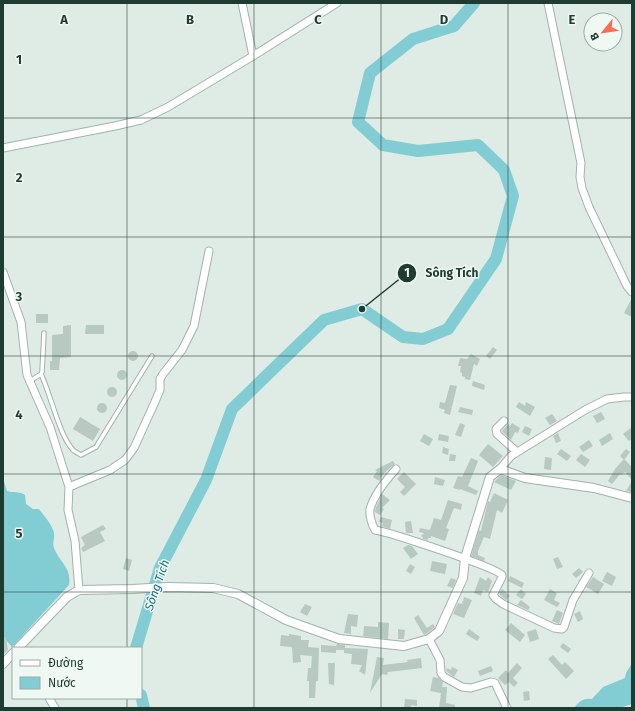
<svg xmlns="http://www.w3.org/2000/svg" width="635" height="711" viewBox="0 0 635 711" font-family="'Fira Sans',sans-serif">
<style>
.water{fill:#82cdd4}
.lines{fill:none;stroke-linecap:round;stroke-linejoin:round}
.river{stroke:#82cdd4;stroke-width:12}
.building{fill:#b7c9c0}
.service-casing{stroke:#a2b3ac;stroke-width:5.5}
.minor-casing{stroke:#a2b3ac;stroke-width:9}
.tertiary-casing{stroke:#a2b3ac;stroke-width:10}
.service{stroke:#fff;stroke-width:3.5}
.minor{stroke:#fff;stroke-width:7}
.tertiary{stroke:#fff;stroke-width:8}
.grid{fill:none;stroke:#1f3c32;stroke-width:1;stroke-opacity:0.55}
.labels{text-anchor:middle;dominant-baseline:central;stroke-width:3;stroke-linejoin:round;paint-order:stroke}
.water-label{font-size:12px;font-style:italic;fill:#16707b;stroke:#eff8f3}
.grid-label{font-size:13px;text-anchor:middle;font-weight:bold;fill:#1f3c32;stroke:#eff8f3;stroke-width:3;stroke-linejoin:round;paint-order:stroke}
.leader{fill:none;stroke:#1f3c32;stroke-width:1.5}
.callout-dot{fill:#1f3c32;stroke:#eff8f3;stroke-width:1.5}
.mark-label{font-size:12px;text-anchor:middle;font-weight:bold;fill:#fff}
.callout-label{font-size:12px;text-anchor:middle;font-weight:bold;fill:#1f3c32;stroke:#eff8f3;stroke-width:3;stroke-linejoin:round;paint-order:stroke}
</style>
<rect width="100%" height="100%" fill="#dfebe5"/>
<path class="water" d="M3 478 7 491C13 493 20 491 25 495L26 504 33 509H39C44 516 52 524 54 533 55 538 52 543 54 548 60 563 72 568 69 585L12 647 3 637Z
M632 663V704L619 708H574C580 701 583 698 592 699L603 687 625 678 626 673Z"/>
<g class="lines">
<path class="river" d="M136 648 160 568 206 480 232 409 324 320 362 309 403 337 423 339 448 329 496 259 513 196 504 170 478 145 418 151 383 145 358 122 370 73 413 39 454 26 474 3
M141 695 144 708"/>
</g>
<path class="building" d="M632 298V317L624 313Z
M36 314H48V323H36Z
M71 325V357L60 358 59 370H50V361H52V335L63 334V326Z
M86 325H104V334H85Z
M493 347 497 350 490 359 486 356Z
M128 356a5 5 0 1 1 10 0a5 5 0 1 1-10 0Z
M471 354 480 359 477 366 474 364 470 380 465 379V377L462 376V373L460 372 461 366H458L460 358 467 359Z
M117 375a5 5 0 1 1 10 0a5 5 0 1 1-10 0Z
M473 381 485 385 484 390 472 386Z
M450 385 457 386 450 415 444 413 445 410 439 408 440 402 445 403Z
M107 392a5 5 0 1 1 10 0a5 5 0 1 1-10 0Z
M519 402 525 406 526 402 535 407 530 416 516 407Z
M97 408a5 5 0 1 1 10 0a5 5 0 1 1-10 0Z
M460 407 473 410 472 415 458 412Z
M601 412 605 419 597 423 593 416Z
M552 414 557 421 550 425 545 418Z
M80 417 100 429 93 441 73 429Z
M460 423 465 425 461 437 455 435Z
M512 423 520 428 518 433 515 432 511 440 502 431 508 424 510 426Z
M525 426 532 429 529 436 522 432Z
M632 427V439L629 441 623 434Z
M558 433 561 441 556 443 553 436Z
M610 433 613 439 602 446 599 440Z
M424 434 433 439 429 446 420 441Z
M439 434 449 436 448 442 438 440Z
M589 440 593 446 583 452 579 447Z
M488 444 503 456 493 467 479 455Z
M443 447 449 449 448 455 442 453Z
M561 449 571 456 567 461 557 454Z
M626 449 630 452 624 460 620 456Z
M450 454 456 455 455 461H449Z
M581 454 590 460 585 467 576 460Z
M545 457 552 458 551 470 544 469Z
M471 458 478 461 468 486 478 491 476 495 460 489V490L453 488 458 476 462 477Z
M624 459 632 467V480L625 472 621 475 620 474 612 484 608 481 615 469Z
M393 461 395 464 384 473 379 481 373 477 377 471 375 470Z
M404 472 416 484 404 496 400 492 405 487 397 479Z
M501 475 516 481 511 490 494 482Z
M435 477 445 480 443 486 434 484Z
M632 481V492L626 491Z
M494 493 508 500 502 513 497 510 490 539 484 537 478 551V555L485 558 484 561 471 556 479 530 481 531 488 501 490 502Z
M382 494 390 500 382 508 384 509 380 515 375 512V510Z
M448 500 462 504 461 510 454 508 446 528 449 529 445 541 431 536V538H428V540L423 539V537L421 536 424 533 419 532 420 528 429 530 430 529V530L434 518 441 520Z
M381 517 392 520 390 529 382 526 383 523 379 522Z
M411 521 413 533H406L405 522Z
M103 525 106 529 100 532 105 541 83 552 81 548 85 545 81 537Z
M408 545 412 546 418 554 411 559 403 548Z
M558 557 563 567 557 569 553 559Z
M126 558 132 560 129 571 123 569Z
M432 561 447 564 445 574 430 571Z
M410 564 415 567 411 574 406 571Z
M579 568 583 572 576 578 572 574Z
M607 572 616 577 612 586 602 581Z
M510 576 524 583 522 588 508 581Z
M480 577 486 581 488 577 492 581 488 592 483 590 481 596 474 593Z
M593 577 604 584 598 594 586 587Z
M451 578 456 580 453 588 447 586Z
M502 589 510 596 506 600 499 594Z
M521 589 526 594 522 599 516 595Z
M550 589 557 593 554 600 560 603 557 607 544 600Z
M464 597 472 600 464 618 453 614 458 603 462 604Z
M521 600 530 607 528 610 517 605Z
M305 604 312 607 307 616 300 612Z
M557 610 563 613 559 624 552 621Z
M580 611 583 619 578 622 574 614Z
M348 614 358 615 357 627 351 626V634L344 633Z
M418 615 427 628 433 624 435 627 426 634 424 635 414 618Z
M378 622 389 623 388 639 363 636 364 626 378 627Z
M511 623 525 635 520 642 505 630Z
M398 629 405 630 404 639H398Z
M469 629 480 637 477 641 466 634Z
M536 629 539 639 530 642 527 632Z
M289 634 301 636V640H309L308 647 319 648 318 681H316L315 698H309V681H307L308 668H311L312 656 300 655 301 662 293 663 292 647 280 646 281 635 289 636Z
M3 637H6L8 650 3 655Z
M563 643 571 649 568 653 560 647Z
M337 644 345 645V648L368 649 365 675 359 671 362 665 351 664 352 654 344 653V650H336V653L321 652V645L336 646Z
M553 655 562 665 565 662 574 671 566 679 548 659Z
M377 657 384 658 383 665 408 662 407 660 421 658 422 668 388 672 387 675 382 674 370 693Z
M328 663H335L334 685 329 684Z
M517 663 522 668 513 678 518 683 514 687 509 682 505 685 498 678 506 670 508 673Z
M491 666 493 671 480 676 478 671Z
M452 667 458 670 454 677 446 671 447 668 451 670Z
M433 677 439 678 443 682 442 687H447L446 703 455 705V708H439L441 693 430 691Z
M529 691 530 700 524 701 523 692Z
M405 699 417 700V706L411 705V708H404Z"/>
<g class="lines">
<defs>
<path id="service" d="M41 374C51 395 59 435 73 450 75 452 78 453 81 455L96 447 152 356
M30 381 41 374 42 372 44 333"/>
<path id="minor" d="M548 3 581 163 580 177 582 188 589 207 627 286 632 292
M253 56 337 3
M3 148 115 126 141 120 168 107 253 56 242 3
M3 272 21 322 27 375 50 427 69 487 68 510 75 541 79 590
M504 421 496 429 497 434 517 452
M396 469C386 480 374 495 370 509 369 515 372 525 375 530 389 532 495 567 502 575V577L493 595 496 599 503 604 554 628 562 629 564 627 573 600 589 573
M500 469 511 456 585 410 607 399 624 397H632
M69 487 110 470 125 460 134 448 154 404 160 390V379L163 374 182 350 194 326 209 251
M429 639 440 660 441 673 444 677 462 687 471 688 491 682 495 683 507 708
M49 698 55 708"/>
<path id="tertiary" d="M18 648 67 597 79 590 132 589 168 587 213 588 238 594 286 620 339 639 404 646 429 639 439 631 463 578 465 558 490 477 500 469 525 478 594 488 632 498
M3 664 13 653"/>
</defs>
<use href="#service" class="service-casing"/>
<use href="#minor" class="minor-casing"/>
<use href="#tertiary" class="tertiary-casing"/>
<use href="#service" class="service"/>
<use href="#minor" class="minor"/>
<use href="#tertiary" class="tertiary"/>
</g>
<path class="grid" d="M127 3V648M254 3V708M381 3V708M508 3V708M3 118H632M3 237H632M3 356H632M3 474H632M3 592H632M127 698V708"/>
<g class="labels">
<g class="water-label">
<text transform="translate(157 585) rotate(-71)">Sông Tích</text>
</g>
</g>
<g class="grid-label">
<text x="64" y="24">A</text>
<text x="190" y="24">B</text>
<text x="318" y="24">C</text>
<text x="444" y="24">D</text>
<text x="572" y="24">E</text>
<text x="19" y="64">1</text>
<text x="19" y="182">2</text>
<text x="19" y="301">3</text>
<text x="19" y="419">4</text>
<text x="19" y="538">5</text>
</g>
<path class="leader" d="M362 309L407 273"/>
<g class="callout-dot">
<circle cx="362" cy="309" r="4"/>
<circle cx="407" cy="273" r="10"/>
</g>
<g class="mark-label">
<text x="407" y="277">1</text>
</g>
<g class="callout-label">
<text x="452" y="277">Sông Tích</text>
</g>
<rect width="635" height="711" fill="none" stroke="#1f3c32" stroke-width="8"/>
<rect x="12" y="647" width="130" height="52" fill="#eff8f3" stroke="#9cada6"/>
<rect x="20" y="660" width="20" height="6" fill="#ffffff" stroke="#9cada6"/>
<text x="48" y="667" font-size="12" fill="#1f3c32">Đường</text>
<rect x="20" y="677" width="20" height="12" fill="#82cdd4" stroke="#9cada6"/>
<text x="48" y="687" font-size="12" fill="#1f3c32">Nước</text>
<g transform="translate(603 32) rotate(241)"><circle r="19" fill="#eff8f3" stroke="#9cada6"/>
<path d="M0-3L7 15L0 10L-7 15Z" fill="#fa6d4d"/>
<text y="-6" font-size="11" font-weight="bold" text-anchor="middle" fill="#1f3c32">B</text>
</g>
</svg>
